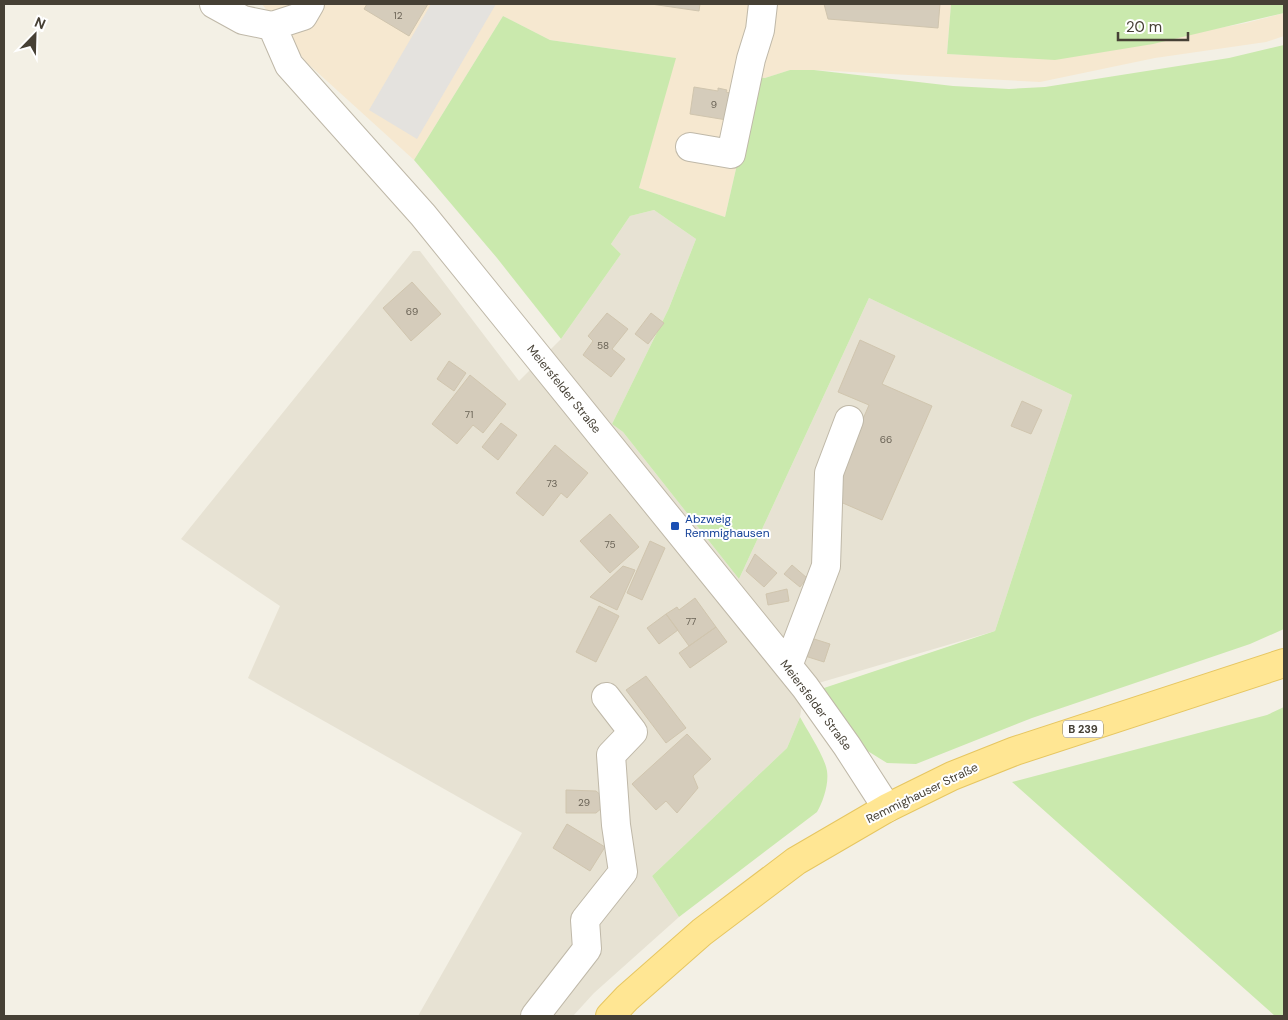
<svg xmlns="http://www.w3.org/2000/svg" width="1288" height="1020" viewBox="0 0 1288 1020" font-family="'DM Sans',sans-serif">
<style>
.residential{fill:#e7e2d3}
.commercial{fill:#f6e8d0}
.green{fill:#cae9ad}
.parking{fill:#e4e2de}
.building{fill:#d5ccbb;stroke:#d0c5ae}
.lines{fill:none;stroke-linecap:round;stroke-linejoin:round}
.minor-casing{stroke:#bfb8a8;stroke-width:30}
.major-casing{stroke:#e6c661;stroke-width:30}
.minor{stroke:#fff;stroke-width:28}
.major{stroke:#ffe693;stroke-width:28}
.transit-dot{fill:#1a4fb4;stroke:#fff;stroke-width:2}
.labels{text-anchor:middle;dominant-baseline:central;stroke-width:4;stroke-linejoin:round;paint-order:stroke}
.number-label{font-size:10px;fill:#6a6356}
.shield{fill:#fff;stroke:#7e7972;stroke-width:1}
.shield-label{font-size:11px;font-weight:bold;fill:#464035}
.street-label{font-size:12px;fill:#464035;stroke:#fff}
.transit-label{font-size:12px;fill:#164399;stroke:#fff;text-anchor:start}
</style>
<rect width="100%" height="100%" fill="#f3f0e5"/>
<path class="residential" d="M654 210 696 239 669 308 612 424 623 432 739 579 869 298 1072 395 995 631 805 687 800 717 787 748 652 876 679 917 594 993 573 1016H418L522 833 248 678 280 606 181 539 413 251H420L519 381 561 339 621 254 611 244 630 216Z"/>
<path class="commercial" d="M262 4H951L947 54 1054 59 1246 23 1284 13V36L1266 42 1155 58 1040 82 814 70H790L765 78 757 77 725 217 639 188 675 58 550 40 503 16 414 160 306 62Z"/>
<path class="green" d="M951 4H1284V13L1153 44 1055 60 947 54Z
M503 16 550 40 676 58 639 188 725 217 757 77 765 78 790 70H814L953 86 1009 89 1045 87 1229 58 1284 45V629L1250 644 1032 718 916 764 887 763 866 750 818 690 995 631 1072 395 869 298 739 579 623 432 612 424 669 308 696 239 654 210 630 216 611 244 621 254 561 339 497 258 414 160Z
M1284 707V1016H1275L1012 782 1267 715Z
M800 717C807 730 825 757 827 771 829 784 823 802 817 812L679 917 652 876 787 748Z"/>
<path class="parking" d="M431 4H496L417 139 369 110Z"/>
<path class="building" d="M367 4H428L409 36 364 9Z
M651 4H700L699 11Z
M824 4H940L938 28 828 19Z
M694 87 718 91V88L727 90 726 92 739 95 733 121 690 114Z
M412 282 441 314 411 341 383 308Z
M607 313 628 329 612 349 625 359 611 377 583 355 593 341 588 336Z
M651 313 664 323 648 344 635 334Z
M860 340 895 356 882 384 932 406 882 520 829 497 869 405 838 392Z
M449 361 466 373 454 391 437 379Z
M470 375 506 404 483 433 473 425 457 444 432 424Z
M1022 401 1042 410 1031 434 1011 426Z
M501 423 517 435 498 460 482 447Z
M555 445 588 473 567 498 561 493 543 516 516 493Z
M610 514 639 547 610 573 580 541Z
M650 541 665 548 642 600 627 593Z
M755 554 777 573 764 587 746 571Z
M792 565 807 578 800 587 784 574Z
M623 566 635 570 617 610 590 597Z
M787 589 789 601 768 605 766 594Z
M695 598 716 627 689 646 666 614 677 607 679 610Z
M599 606 619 616 596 662 576 652Z
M666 614 678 630 659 644 647 628Z
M716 627 727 642 690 668 679 653Z
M811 638 830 644 824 662 805 656Z
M646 676 686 728 666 743 626 690Z
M687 734 711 759 693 776 698 788 677 813 666 801 656 810 632 784Z
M566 790 596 791 603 797V807L596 813H566Z
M567 824 605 847 590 871 553 848Z"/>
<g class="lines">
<defs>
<path id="minor" d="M214 4 243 20 272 26
M272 26 289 65 423 215 805 687 847 746 887 808
M272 26 303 16 310 4
M690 147 731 154 751 59 760 30 763 4
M788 666 826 566 829 473 849 420
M535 1016 587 949 585 920 623 872 616 825 611 755 633 732 606 697"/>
<path id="major" d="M610 1016 627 998 702 932 796 861 887 808 952 776 1015 751 1284 663"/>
</defs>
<use href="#minor" class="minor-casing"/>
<use href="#major" class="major-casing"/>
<use href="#minor" class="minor"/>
<use href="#major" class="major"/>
</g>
<rect class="transit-dot" x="670" y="521" width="10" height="10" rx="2.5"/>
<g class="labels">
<g class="number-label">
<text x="398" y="15">12</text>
<text x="714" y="104">9</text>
<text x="412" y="311">69</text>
<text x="603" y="345">58</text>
<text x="469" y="414">71</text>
<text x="886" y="439">66</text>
<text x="552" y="483">73</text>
<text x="610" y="544">75</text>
<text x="691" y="621">77</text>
<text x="584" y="802">29</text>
</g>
<rect class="shield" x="1063" y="720.5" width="40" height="17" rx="4"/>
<g class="shield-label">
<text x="1083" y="729">B 239</text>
</g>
<g class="street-label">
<text transform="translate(564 389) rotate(51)">Meiersfelder Straße</text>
<text transform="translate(816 705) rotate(53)">Meiersfelder Straße</text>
<text transform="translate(922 793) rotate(-26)">Remmighauser Straße</text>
</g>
<g class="transit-label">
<text x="685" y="519">Abzweig<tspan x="685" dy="14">Remmighausen</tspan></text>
</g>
</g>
<rect width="1288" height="1020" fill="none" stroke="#464035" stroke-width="10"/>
<g transform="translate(35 35) rotate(23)" stroke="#ffffff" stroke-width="4" paint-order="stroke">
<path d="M0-4L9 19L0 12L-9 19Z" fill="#464035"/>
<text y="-8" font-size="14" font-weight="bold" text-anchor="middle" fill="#464035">N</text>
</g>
<path d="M1118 32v8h70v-8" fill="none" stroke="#464035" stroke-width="2.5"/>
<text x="1126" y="32" font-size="15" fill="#464035" stroke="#ffffff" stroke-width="4" paint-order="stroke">20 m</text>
</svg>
